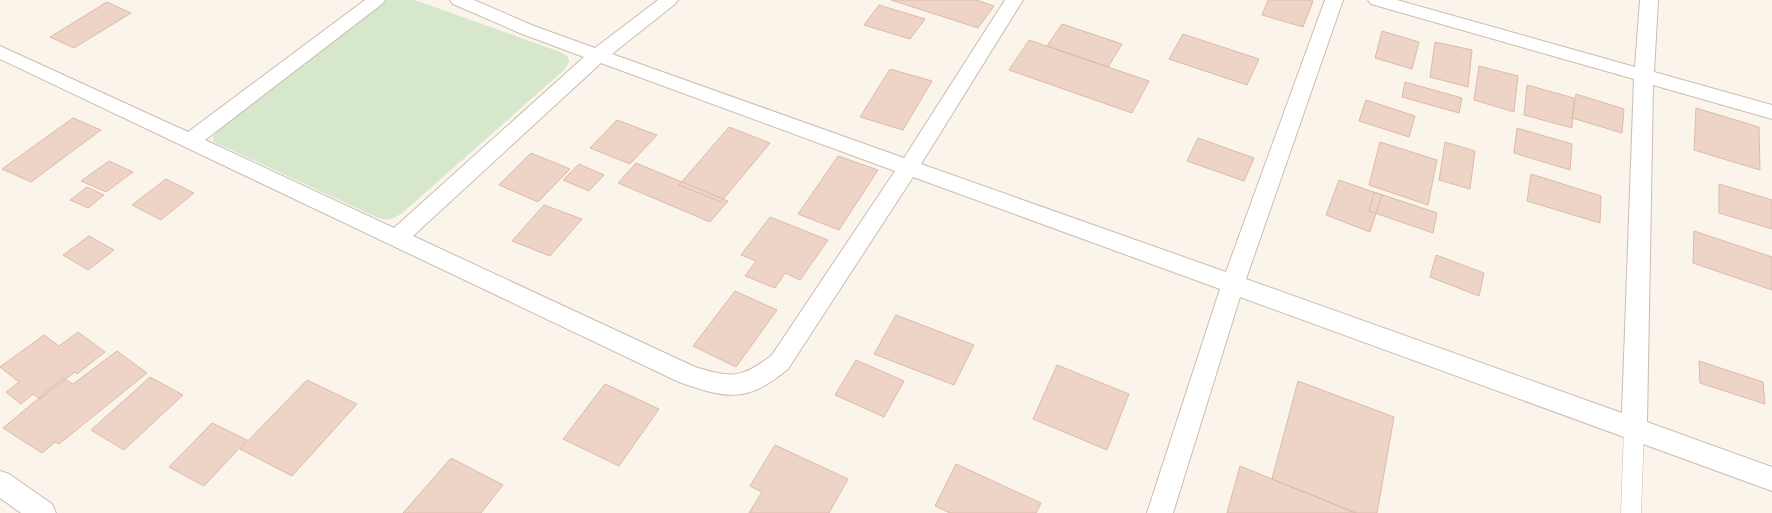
<svg xmlns="http://www.w3.org/2000/svg" width="1772" height="513" viewBox="0 0 1772 513" font-family="'Asap Condensed',sans-serif">
<style>
.green{fill:#d7e7cb}
.building{fill:#edd4c6;stroke:#ddbba8}
.lines{fill:none;stroke-linecap:round;stroke-linejoin:round}
.lane-casing{stroke:#ccbcb2;stroke-width:1}
.street-casing{stroke:#ccbcb2;stroke-width:2}
.lane{fill:#fff;fill-rule:evenodd}
.street{fill:#fff;fill-rule:evenodd}
</style>
<rect width="100%" height="100%" fill="#faf4eb"/>
<path class="green" d="M387 0H415L560 52 568 57 569 62 564 70 401 214C392 220 386 221 376 217L214 142 213 137 217 131Z"/>
<path class="building" d="M891 0H976L994 6 978 28Z
M1268 0H1311L1313 1 1303 27 1262 15Z
M107 2 131 13 74 48 50 37Z
M879 5 925 19 910 39 864 25Z
M1062 24 1122 44 1108 67 1047 46Z
M1382 31 1419 42 1412 69 1375 58Z
M1183 34 1259 59 1247 85 1169 59Z
M1029 40 1149 81 1132 113 1009 70Z
M1435 42 1472 50 1468 87 1430 77Z
M1479 66 1518 76 1514 112 1474 100Z
M890 69 932 81 903 130 860 117Z
M1405 82 1462 98 1459 113 1402 97Z
M1527 85 1574 98 1572 128 1524 115Z
M1576 94 1624 109 1622 133 1572 118Z
M1366 100 1415 116 1409 137 1359 121Z
M1696 108 1759 127 1760 170 1694 150Z
M73 118 101 130 31 182 2 169Z
M617 120 657 135 630 164 590 148Z
M729 127 770 143 721 202 679 185Z
M1517 128 1572 144 1570 170 1514 153Z
M1198 138 1254 158 1244 181 1187 161Z
M1380 142 1437 160 1428 205 1369 185Z
M1445 142 1475 151 1470 189 1439 180Z
M531 153 570 169 538 202 499 185Z
M838 156 878 170 839 230 798 214Z
M109 161 133 172 106 192 81 181Z
M636 163 728 201 710 222 618 183Z
M579 164 604 175 589 191 563 180Z
M1531 174 1601 196 1600 223 1527 201Z
M166 179 194 193 161 220 132 205Z
M1339 180 1382 195 1370 232 1326 215Z
M1719 184 1772 200V229L1719 213Z
M87 187 104 195 88 208 70 200Z
M1374 192 1437 213 1433 233 1369 211Z
M544 205 582 219 550 256 512 241Z
M770 217 828 240 800 280 785 273 775 288 745 276 756 261 741 255Z
M1694 231 1772 257V290L1693 263Z
M89 236 114 250 88 270 63 255Z
M1436 255 1484 273 1479 296 1430 277Z
M735 291 777 310 736 367 693 346Z
M896 315 974 345 954 385 874 354Z
M78 332 105 352 77 374 75 372 40 399 33 394 21 404 6 392 19 382 0 367 44 335 59 346Z
M117 351 147 373 59 444 55 442 42 453 3 428 63 378 73 384Z
M856 360 904 381 884 417 835 395Z
M1699 361 1763 382 1765 404 1700 383Z
M1057 365 1129 394 1107 450 1033 419Z
M150 377 183 395 124 450 91 430Z
M307 380 357 404 292 476 240 449Z
M1298 381 1394 417 1377 513H1356L1272 479Z
M605 384 659 409 619 466 563 439Z
M212 423 247 440 204 486 169 467Z
M775 445 848 479 829 513H749L762 492 750 486Z
M451 458 503 485 481 513H403Z
M956 464 1041 503 1036 513H950L935 506Z
M1240 466 1356 513H1227Z"/>
<g class="lines">
<defs>
<path id="lane" d="M1634 421 1641 424 1644 430 1641 513H1621L1624 430 1627 424Z"/>
<path id="street" d="M365 0H385L382 4 205 140 394 228 584 57 522 34 453 4 450 0H474L534 26 595 48 658 0H678L675 4 612 54 904 158 1005 0H1023L921 164 1226 272 1325 0H1343L1246 279 1622 413 1634 79 1371 4 1368 0H1397L1635 67 1640 0H1658L1654 72 1772 105V119L1653 85 1647 422 1772 467V491L1240 297 1173 513H1147L1220 289 913 177 788 369C747 403 727 399 679 382L0 59V46L188 132ZM601 63 895 171 772 355C742 379 731 378 695 367L413 236Z
M0 471 9 474 52 504 56 513H21L0 498Z"/>
</defs>
<use href="#lane" class="lane-casing"/>
<use href="#street" class="street-casing"/>
<use href="#lane" class="lane"/>
<use href="#street" class="street"/>
</g>
</svg>
